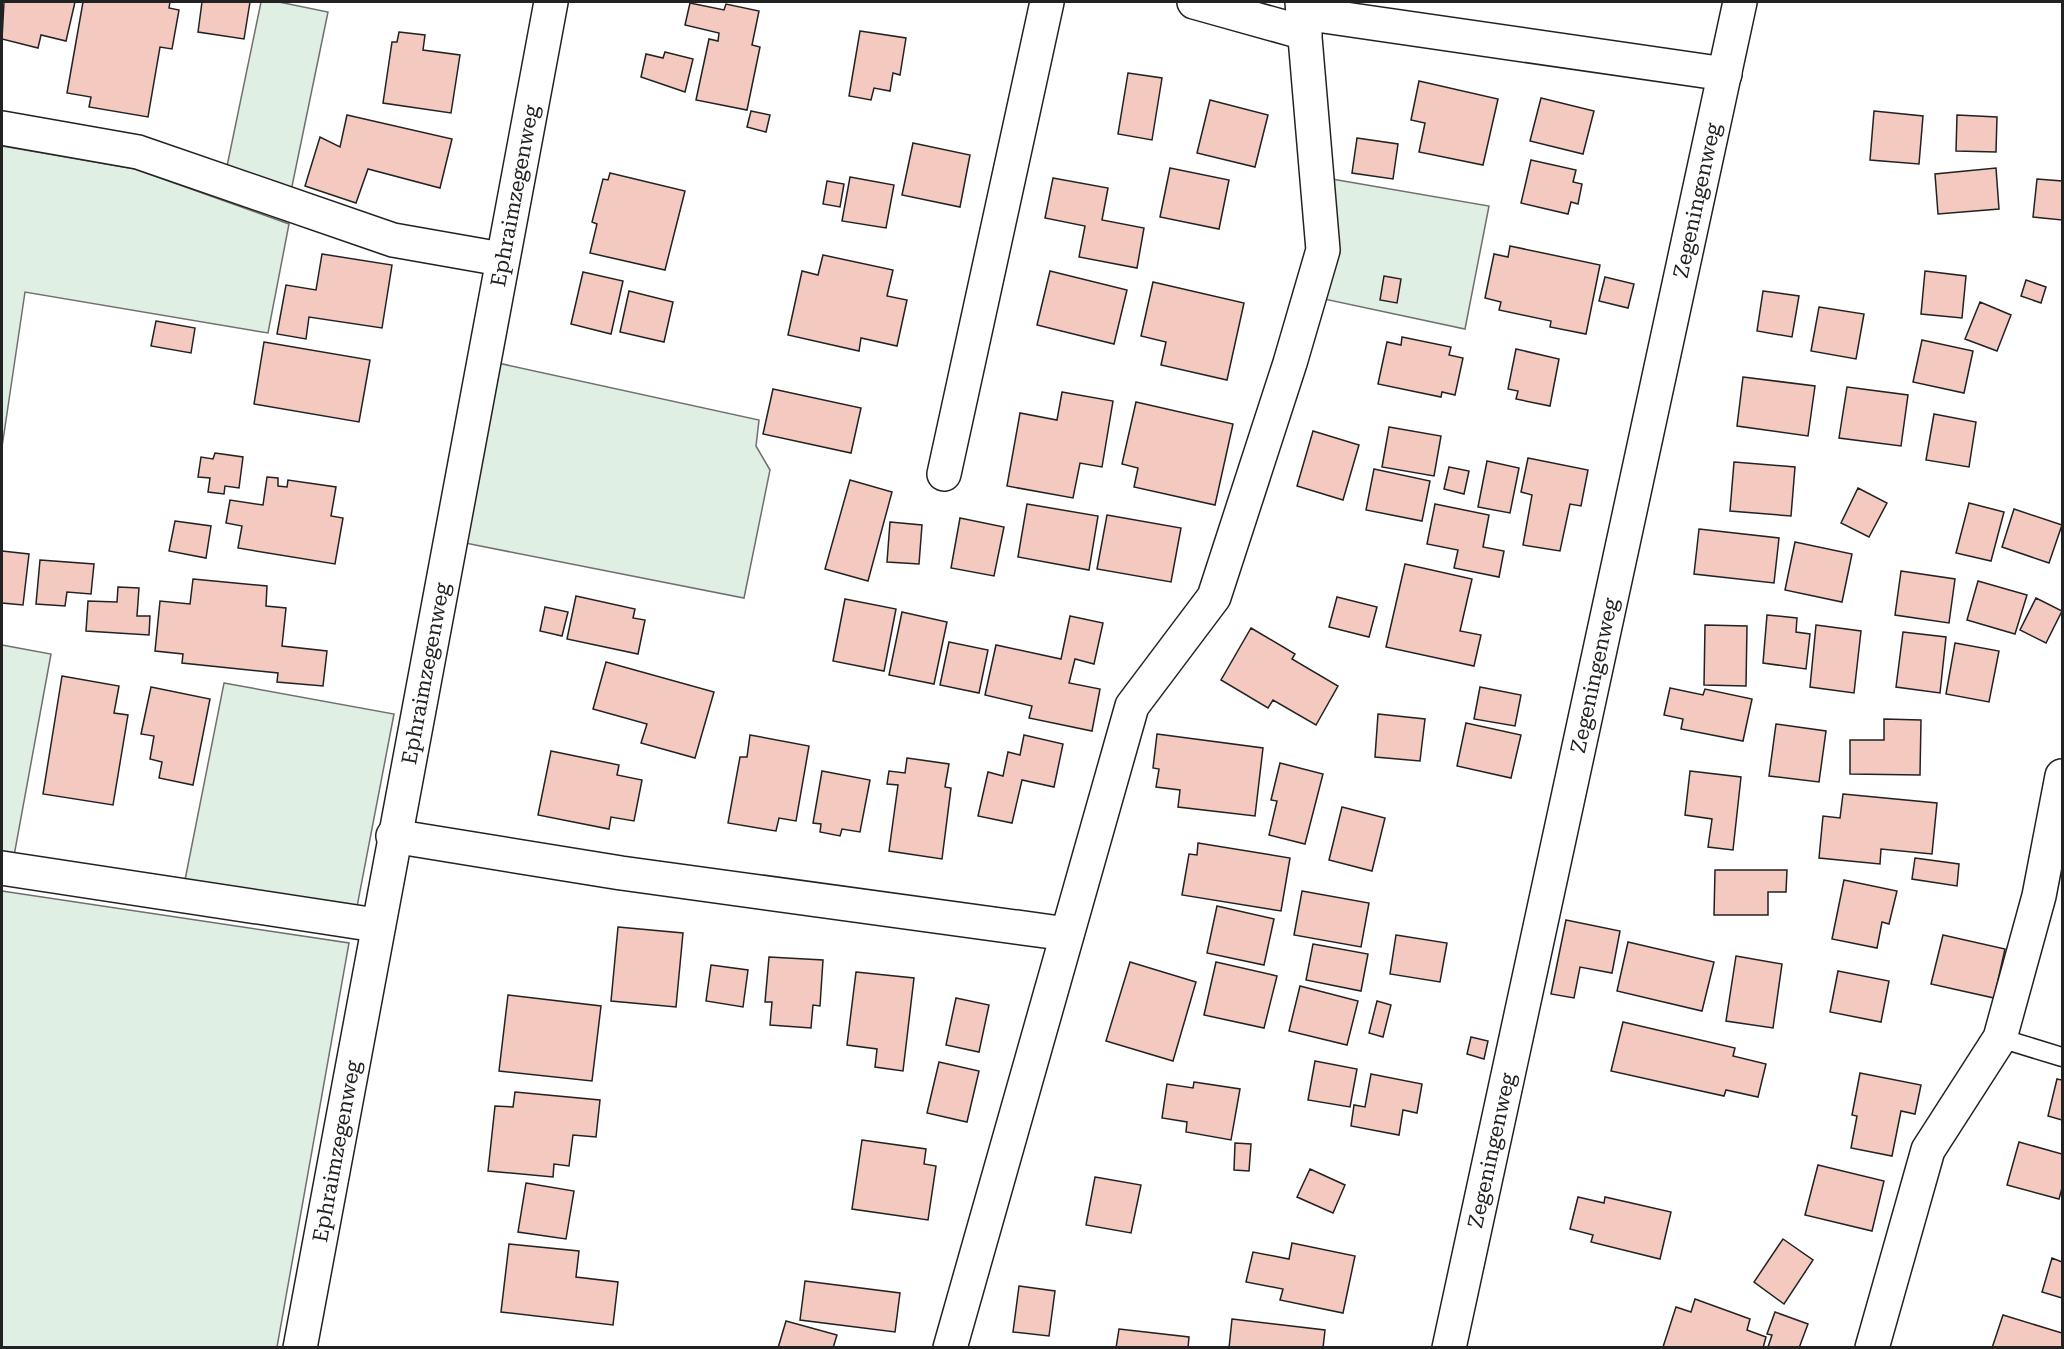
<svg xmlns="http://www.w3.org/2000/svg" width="2064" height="1349" viewBox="0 0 2064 1349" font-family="'Roboto Serif',serif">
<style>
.green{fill:#e0efe3;stroke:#6f6f6f;stroke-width:1.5}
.building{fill:#f3c9c0;stroke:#222;stroke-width:1.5}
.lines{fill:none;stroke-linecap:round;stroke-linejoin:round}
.service-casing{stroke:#222;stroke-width:21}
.minor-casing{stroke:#222;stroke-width:36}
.service{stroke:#fff;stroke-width:18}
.minor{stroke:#fff;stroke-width:33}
.labels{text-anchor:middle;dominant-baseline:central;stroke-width:4.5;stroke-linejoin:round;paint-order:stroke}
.street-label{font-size:21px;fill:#222;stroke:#fff}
</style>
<rect width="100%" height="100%" fill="#fff"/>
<path class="green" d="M261 2H279L328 12 290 196 226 171Z
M2 146 135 169 289 224 268 333 25 292 2 447Z
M1326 178 1489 206 1465 329 1324 299Z
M498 363 759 420 756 446 770 470 744 598 465 543Z
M2 645 51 654 14 856 2 854Z
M224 683 394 714 356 912 185 880Z
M2 891 349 943 277 1347H2Z"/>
<path class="building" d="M4 2H75L66 41 41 35 38 48 2 39Z
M83 2H170L169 8 179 10 172 49 160 47 148 117 89 107 91 97 67 93Z
M202 2H250L244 39 198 32Z
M690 3 724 10 726 4 759 11 752 45 760 47 747 110 696 100 709 39 718 41 719 33 685 25Z
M860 31 906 38 900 75 893 73 890 91 874 88 871 100 849 96Z
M399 32 425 35 423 50 460 55 451 113 383 103 392 42H397Z
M665 52 693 59 685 92 641 77 646 54 663 58Z
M1128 73 1162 78 1152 140 1118 134Z
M1419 81 1498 99 1483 165 1419 152 1425 123 1411 120Z
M1541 98 1594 111 1583 154 1530 141Z
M1210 100 1268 115 1255 167 1197 153Z
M751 111 770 115 766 132 747 127Z
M1874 111 1923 116 1919 164 1870 160Z
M347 115 452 139 440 188 368 169 356 203 305 186 320 137 340 147Z
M1957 115 1997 117 1996 152 1956 151Z
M1357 138 1398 144 1393 179 1352 173Z
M913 143 970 155 960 207 902 195Z
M1531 160 1576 170 1573 182 1582 184 1578 204 1571 202 1568 214 1521 203Z
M1170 168 1229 180 1219 229 1160 217Z
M1996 168 1999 209 1938 214 1935 174Z
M610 173 685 191 665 270 590 253 597 224 592 222 603 179 608 180Z
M850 177 894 185 886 228 842 221Z
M1053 178 1108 188 1102 220 1144 228 1137 268 1079 257 1085 226 1045 218Z
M2037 179 2062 181V220L2033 217Z
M827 181 844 184 840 207 823 204Z
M1510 246 1600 265 1586 334 1550 327 1551 321 1499 310 1501 302 1485 298 1494 254 1508 257Z
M322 254 392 265 382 328 309 317 306 339 277 334 286 285 316 290Z
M823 255 893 270 887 296 907 300 897 346 861 338 859 351 788 335 802 271 818 275Z
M1050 271 1127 290 1114 344 1037 325Z
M1925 271 1966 276 1962 318 1921 314Z
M583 272 623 281 611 334 571 324Z
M1384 276 1401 279 1397 303 1380 300Z
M1605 277 1634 284 1628 308 1599 301Z
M2026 280 2046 287 2041 303 2021 296Z
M1153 282 1244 303 1227 380 1161 365 1166 342 1141 336Z
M629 291 673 302 664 342 620 332Z
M1763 291 1799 296 1792 337 1757 331Z
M1980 302 2011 315 1997 351 1965 339Z
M1819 307 1864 314 1856 359 1811 351Z
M156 321 195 328 191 353 151 346Z
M1402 337 1451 347 1449 355 1463 358 1455 395 1442 392 1441 397 1378 384 1387 342 1401 345Z
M1922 340 1973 351 1964 393 1913 382Z
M264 342 370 360 359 422 254 404Z
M1516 349 1559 359 1550 406 1516 399 1518 391 1508 389Z
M1743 377 1815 386 1808 436 1737 426Z
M1847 387 1908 395 1901 446 1839 438Z
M773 389 861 408 851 453 763 434Z
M1062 392 1113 401 1102 467 1080 463 1073 498 1007 486 1020 413 1057 420Z
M1136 402 1233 424 1215 505 1134 487 1138 468 1122 464Z
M1934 414 1976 422 1969 467 1926 460Z
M1389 427 1441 436 1434 476 1382 467Z
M1313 431 1359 445 1343 500 1297 486Z
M215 453 243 457 239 488 225 486 224 494 208 492 210 478 198 477 201 457 213 459Z
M1528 458 1588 470 1581 506 1570 504 1560 551 1523 545 1532 495 1521 492Z
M1487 461 1519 468 1510 513 1478 507Z
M1734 462 1795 467 1791 516 1730 511Z
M1449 467 1469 471 1464 494 1444 489Z
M1374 469 1430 481 1422 521 1366 510Z
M267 477 278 478V486L287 487 288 480 336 487 331 516 343 518 335 564 238 548 242 526 226 523 230 500 263 505Z
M850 480 892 492 868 581 825 569Z
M1858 488 1887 503 1869 537 1841 523Z
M1969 503 2004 512 1991 561 1956 553Z
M1027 504 1098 516 1089 570 1018 557Z
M1435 504 1489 515 1483 547 1504 551 1499 577 1454 568 1458 550 1427 544Z
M2014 509 2062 525 2049 563 2002 547Z
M1107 515 1181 528 1171 582 1097 569Z
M960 518 1004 527 994 576 951 568Z
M175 521 211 526 206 558 169 551Z
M890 522 922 525 919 564 887 562Z
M1699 529 1779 538 1774 583 1694 574Z
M1795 542 1852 554 1842 602 1785 590Z
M2 551 29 554 23 605 2 603Z
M40 560 94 564 91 594 67 592 65 606 36 604Z
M1405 564 1472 579 1460 631 1481 635 1474 666 1386 647Z
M1901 571 1955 579 1949 623 1895 615Z
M193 579 267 586 266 606 286 608 282 646 327 651 323 686 277 682 278 673 182 663 183 654 155 651 160 601 190 604Z
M1978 581 2027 595 2015 634 1967 620Z
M118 587 139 588 137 616H150L149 635 86 631 88 601 117 602Z
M576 596 635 609 633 618 645 620 638 654 567 639Z
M1337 597 1377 607 1369 637 1329 627Z
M2036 598 2062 611 2046 643 2020 630Z
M845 599 896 609 884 671 833 661Z
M545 607 568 612 562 636 540 631Z
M902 612 947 622 934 684 889 675Z
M1767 615 1797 618 1796 632 1810 634 1806 669 1763 663Z
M1070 616 1103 623 1094 664 1075 659 1069 683 1100 689 1092 731 1029 718 1032 706 985 695 996 645 1061 659Z
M1705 625 1747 626 1746 686 1704 685Z
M1816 625 1861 631 1854 693 1810 687Z
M1251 628 1295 654 1292 659 1338 686 1316 725 1273 700 1268 708 1221 680Z
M1903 632 1946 637 1940 693 1896 687Z
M949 642 988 650 979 693 940 685Z
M1955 643 1999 651 1989 702 1946 694Z
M606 662 714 692 695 758 641 743 647 724 593 709Z
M62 676 119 686 114 713 128 715 113 805 43 794Z
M151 687 210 699 193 785 159 778 162 762 150 759 154 736 141 734Z
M1480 687 1521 695 1515 726 1474 719Z
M1670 688 1703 695 1705 689 1752 699 1743 741 1681 729 1683 719 1664 715Z
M1378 714 1425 719 1420 761 1375 757Z
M1884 719 1921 720 1920 775 1850 774V740H1884Z
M1466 723 1521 735 1511 778 1457 766Z
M1776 724 1826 731 1819 782 1769 776Z
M1157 734 1263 748 1255 816 1178 807 1180 790 1156 787 1159 769 1153 768Z
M750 735 809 746 796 821 779 818 776 831 728 823 740 757H747Z
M1024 735 1063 744 1054 787 1022 780 1012 823 978 816 988 772 1003 776 1008 752 1020 755Z
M551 751 619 765 617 775 642 780 634 821 611 817 609 829 538 815Z
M907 758 949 764 945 787 951 788 942 859 889 851 898 785 887 784 889 771 905 773Z
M1280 763 1323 774 1305 844 1269 835 1277 801 1271 800Z
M822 771 870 780 860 832 842 829 840 836 820 832 821 824 813 823Z
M1690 771 1741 777 1733 850 1708 847 1712 819 1685 815Z
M1843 794 1937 803 1932 854 1881 849 1880 864 1819 858 1823 816 1840 818Z
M1342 807 1385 818 1372 871 1329 860Z
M1198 843 1290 858 1281 911 1182 895 1189 854 1197 855Z
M1915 858 1959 864 1957 886 1912 879Z
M1715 870H1787L1786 892H1768V915H1714Z
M1844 880 1897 891 1889 924 1882 922 1877 948 1832 939Z
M1302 891 1369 903 1361 947 1294 935Z
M1217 906 1274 919 1264 965 1207 953Z
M1566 920 1620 931 1612 973 1580 967 1574 998 1551 994Z
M618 927 683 933 676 1007 611 1001Z
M1396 935 1447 943 1440 982 1390 974Z
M1943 935 2005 949 1994 998 1931 984Z
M1628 942 1714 962 1702 1011 1617 991Z
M1313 944 1368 954 1361 991 1306 980Z
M1736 956 1782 964 1773 1028 1726 1021Z
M769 957 823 960 820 1006 813 1005 811 1028 770 1025 772 1002H765Z
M1130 962 1196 982 1173 1061 1106 1041Z
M1216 962 1277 976 1264 1028 1204 1015Z
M711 965 748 970 743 1007 706 1001Z
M1838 971 1889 981 1881 1022 1830 1012Z
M856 972 914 978 903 1071 875 1067 877 1049 847 1045Z
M1300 986 1358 1001 1347 1045 1289 1031Z
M508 995 601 1006 592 1081 499 1071Z
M956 998 989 1005 979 1052 946 1045Z
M1377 1001 1391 1005 1383 1037 1369 1033Z
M1623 1022 1735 1048 1733 1056 1766 1064 1758 1097 1726 1090 1724 1096 1611 1071Z
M1471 1037 1488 1041 1484 1059 1467 1054Z
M1315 1061 1357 1069 1350 1107 1308 1100Z
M939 1062 979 1071 967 1122 927 1113Z
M1860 1073 1921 1085 1915 1114 1901 1111 1892 1156 1851 1148 1857 1116 1852 1115Z
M1371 1074 1422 1084 1417 1113 1403 1110 1399 1135 1351 1126 1354 1105 1365 1107Z
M2057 1079 2062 1080V1120L2048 1116Z
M1194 1082 1240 1089 1231 1140 1186 1132 1187 1122 1162 1118 1167 1084 1193 1088Z
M515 1092 600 1100 596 1137 573 1135 569 1166 554 1164 553 1177 488 1171 495 1106 513 1107Z
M862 1140 926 1149 924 1164 936 1166 928 1220 852 1209Z
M2019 1142 2062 1154V1188L2059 1199 2007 1185Z
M1235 1143 1251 1144 1249 1171 1234 1170Z
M1818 1165 1884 1181 1872 1231 1805 1215Z
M1310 1169 1345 1185 1333 1213 1297 1197Z
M1095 1177 1141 1185 1131 1233 1086 1225Z
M526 1183 574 1191 566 1239 518 1232Z
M1578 1197 1604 1203 1605 1197 1671 1212 1660 1259 1591 1242 1593 1235 1570 1229Z
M1783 1239 1813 1260 1784 1304 1754 1282Z
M1292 1243 1355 1256 1343 1313 1280 1300 1283 1289 1246 1282 1253 1252 1289 1259Z
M509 1244 579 1251 576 1277 618 1282 613 1325 501 1312Z
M2052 1258 2062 1262V1298L2042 1292Z
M805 1281 900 1293 895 1332 800 1320Z
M1019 1286 1055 1291 1049 1336 1013 1332Z
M1695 1299 1750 1319 1747 1330 1766 1337 1763 1348 1663 1347 1676 1307 1691 1312Z
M1775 1312 1808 1324 1799 1348 1768 1347 1772 1335 1767 1334Z
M2003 1315 2062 1333V1348H1992Z
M1232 1319 1325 1330 1323 1348H1229Z
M786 1321 837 1335 833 1348H778Z
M1119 1329 1189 1337 1188 1348H1116Z"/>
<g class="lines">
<defs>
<path id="service" d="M2000 1038 2062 1057"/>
<g id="minor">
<path d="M1194 2 1305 33"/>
<path d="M1303 13 1725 74"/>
<path d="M2 128 138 152 393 240 501 259"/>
<path d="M944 474 1047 2"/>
<path d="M393 836 621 873 1067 934"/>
<path d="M2 868 376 925"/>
<path id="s1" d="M300 1348 551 2"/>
<path d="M950 1348 1132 706 1214 597 1290 363 1323 250 1302 2"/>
<path id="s2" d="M1449 1348 1740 2"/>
<path d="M1872 1348 1928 1150 2000 1038 2039 896 2062 776"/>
</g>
</defs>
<use href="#service" class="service-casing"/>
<use href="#minor" class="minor-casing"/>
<use href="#service" class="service"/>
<use href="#minor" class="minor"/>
</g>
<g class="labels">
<g class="street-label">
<text stroke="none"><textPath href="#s1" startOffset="1172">Ephraimzegenweg</textPath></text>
<text stroke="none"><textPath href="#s2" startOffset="1174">Zegeningenweg</textPath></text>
<text stroke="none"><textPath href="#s1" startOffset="686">Ephraimzegenweg</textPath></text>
<text stroke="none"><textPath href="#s2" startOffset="688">Zegeningenweg</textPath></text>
<text stroke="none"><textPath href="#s2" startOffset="202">Zegeningenweg</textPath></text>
<text stroke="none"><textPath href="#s1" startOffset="200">Ephraimzegenweg</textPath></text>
</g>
</g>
<rect width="2064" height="1349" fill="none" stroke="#222222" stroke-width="6"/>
</svg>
